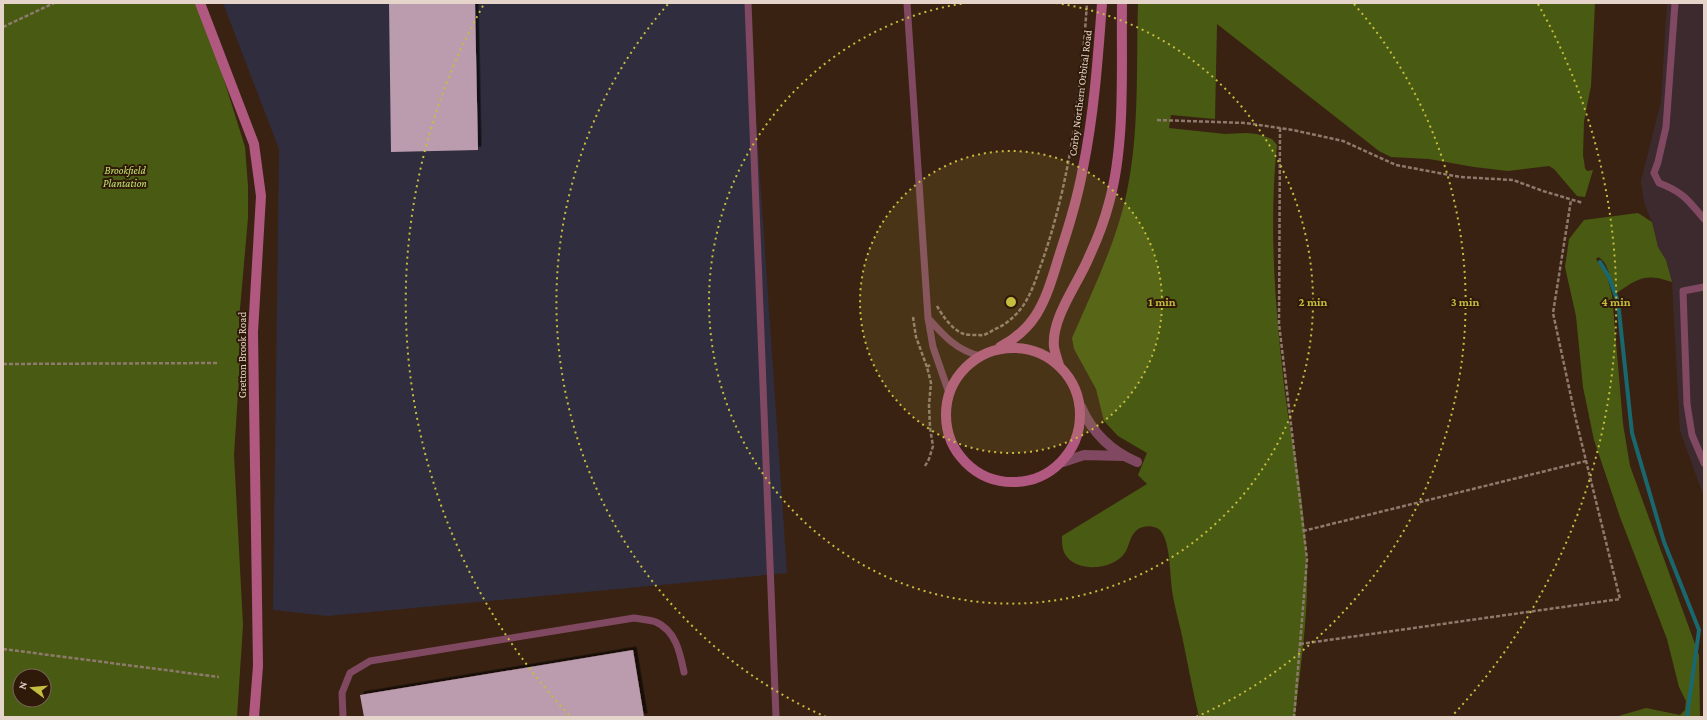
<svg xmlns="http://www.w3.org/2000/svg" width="1707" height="720" viewBox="0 0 1707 720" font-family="'Crimson Pro',serif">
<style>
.commercial{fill:#302d3e}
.industrial{fill:#3d2a2f}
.forest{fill:#495b12;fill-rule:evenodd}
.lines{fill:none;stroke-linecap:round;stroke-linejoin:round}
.stream{stroke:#19686f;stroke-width:4}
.building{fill:#bb9cae;filter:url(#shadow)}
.path{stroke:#8e7a6d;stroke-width:2.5;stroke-dasharray:4 2;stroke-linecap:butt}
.lane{stroke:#804961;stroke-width:7}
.street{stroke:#804961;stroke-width:10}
.secondary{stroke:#b15881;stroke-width:10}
.ring{fill:none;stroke:#c4bd3e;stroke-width:2;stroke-dasharray:2 4}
.labels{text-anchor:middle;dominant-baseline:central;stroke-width:4;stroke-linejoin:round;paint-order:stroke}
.street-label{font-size:11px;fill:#e4d4ca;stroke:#2f1908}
.park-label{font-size:11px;font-style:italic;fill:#c4e76f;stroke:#2f1908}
.centre{fill:#c4bd3e;stroke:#2f1908;stroke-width:2}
.ring-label{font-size:12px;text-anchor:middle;font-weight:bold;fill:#c4bd3e;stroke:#2f1908;stroke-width:4;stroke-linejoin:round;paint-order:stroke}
</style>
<defs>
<filter id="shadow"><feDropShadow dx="3.5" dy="-3.5" stdDeviation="0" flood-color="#0009"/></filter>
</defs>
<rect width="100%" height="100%" fill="#3a2212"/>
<path class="commercial" d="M223 3H748L787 573 328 616 273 610 279 149Z"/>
<path class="industrial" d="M1667 3H1704V497L1680 431 1672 282 1666 260 1658 247 1652 222 1644 202 1641 181 1661 102Z"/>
<path class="forest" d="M3 3H197L220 67 245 147 248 186V218L239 320 240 362 234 455 243 625 237 717H3ZM20 676H44V700H20Z
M1138 3H1595L1591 86 1584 121 1583 155 1585 168 1587 171 1593 170 1585 197 1577 196 1554 169 1549 166 1508 171 1474 167 1429 159 1391 157 1379 151 1217 24 1215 119 1171 115 1169 128 1225 134 1246 133 1257 134 1272 139 1277 145C1268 229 1276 318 1286 401 1289 425 1295 449 1298 473 1303 506 1306 539 1307 572 1308 620 1300 669 1295 717H1199C1192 688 1187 659 1181 631 1177 614 1172 597 1171 580 1170 568 1169 539 1160 530 1154 525 1143 525 1137 530 1129 536 1130 546 1124 554 1112 570 1076 573 1065 554 1062 549 1062 542 1062 536L1147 484 1138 475 1147 453 1118 436 1104 421 1096 389 1074 349 1072 338C1092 292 1115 245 1126 196 1140 133 1136 67 1138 3Z
M1638 213 1652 222 1658 247 1666 260 1672 282C1644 273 1639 278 1615 294 1611 283 1609 262 1598 257L1596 259 1607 276 1612 295 1623 424 1630 466 1699 655 1700 717H1615L1646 708 1680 715 1685 710 1686 701 1679 687 1667 639 1620 517 1594 440 1583 387 1576 316 1565 267 1569 239 1584 220Z"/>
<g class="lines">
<path class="stream" d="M1600 262 1609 277 1618 302 1632 433 1664 542 1699 630 1687 717"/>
</g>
<path class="building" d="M389 3H475L478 150 391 152Z
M633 650 644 717H364L360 695Z"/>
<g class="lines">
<path class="path" d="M3 27 54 3
M1157 120 1246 123 1293 130 1343 141 1396 165 1460 177 1513 180 1543 191 1583 203
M1280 128 1279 324 1307 559 1294 717
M937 306C942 315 952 330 964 334 968 335 974 335 979 335 985 336 990 332 995 329 1004 326 1013 318 1019 311 1031 297 1036 278 1042 262 1071 179 1081 90 1087 3
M913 317 916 337 927 367
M3 364 219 363
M925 466 929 459 933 446 930 428 929 405 931 383 927 367 930 365
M1303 531 1586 461
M1300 644 1620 599 1576 420 1553 313 1571 200
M3 649 219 677"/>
<path class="lane" d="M748 3 776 717
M907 3 928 318 933 347 949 393
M1675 3 1666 127 1658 162 1654 173 1659 183C1683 192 1688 200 1704 219
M1704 287 1683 291 1687 404 1692 435 1704 463
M928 318C943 335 957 351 981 356
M343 717 342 693 350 673 370 661 634 618C641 619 650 620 656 622 676 631 680 653 684 672"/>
<path class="street" d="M1081 407C1092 432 1111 451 1137 462
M1063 462 1084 455 1123 456"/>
<path class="secondary" d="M200 3 254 144 261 196 253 332 258 666 254 717
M1000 347C1015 339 1027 329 1036 315 1048 296 1054 272 1061 250 1070 223 1078 196 1083 168 1094 114 1098 58 1102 3
M946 415a67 67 0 1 1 134 0a67 67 0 1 1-134 0Z
M1059 365C1057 359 1055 353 1054 347 1051 318 1078 284 1089 257 1097 240 1104 222 1109 203 1126 142 1121 66 1122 3"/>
</g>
<circle cx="1011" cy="302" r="151" fill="#c4bd3e" fill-opacity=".12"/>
<g class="ring">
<circle cx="1011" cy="302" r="151"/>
<path d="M1056 3A302 302 0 1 1 966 3"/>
<path d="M826 717A454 454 0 0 1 668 4M1354 4A454 454 0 0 1 1196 717"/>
<path d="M569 715A605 605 0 0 1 484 4M1538 4A605 605 0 0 1 1453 715"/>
</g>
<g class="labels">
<g class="street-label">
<text transform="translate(1080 93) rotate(-83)">Corby Northern Orbital Road</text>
<text transform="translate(242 355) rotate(-90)">Gretton Brook Road</text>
</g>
<g class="park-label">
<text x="125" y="170">Brookfield<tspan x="125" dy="13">Plantation</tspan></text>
</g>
</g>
<circle cx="1011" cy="302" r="6" class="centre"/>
<g class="ring-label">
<text x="1162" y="306">1 min</text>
<text x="1313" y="306">2 min</text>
<text x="1465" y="306">3 min</text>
<text x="1616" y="306">4 min</text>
</g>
<rect width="1707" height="720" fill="none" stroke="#e4d4ca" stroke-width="8"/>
<g transform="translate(32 688) rotate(286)"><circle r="19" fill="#2f1908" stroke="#776456"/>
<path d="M0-3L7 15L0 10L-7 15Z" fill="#c4bd3e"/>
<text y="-6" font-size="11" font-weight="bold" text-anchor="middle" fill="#e4d4ca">N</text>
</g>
</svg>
